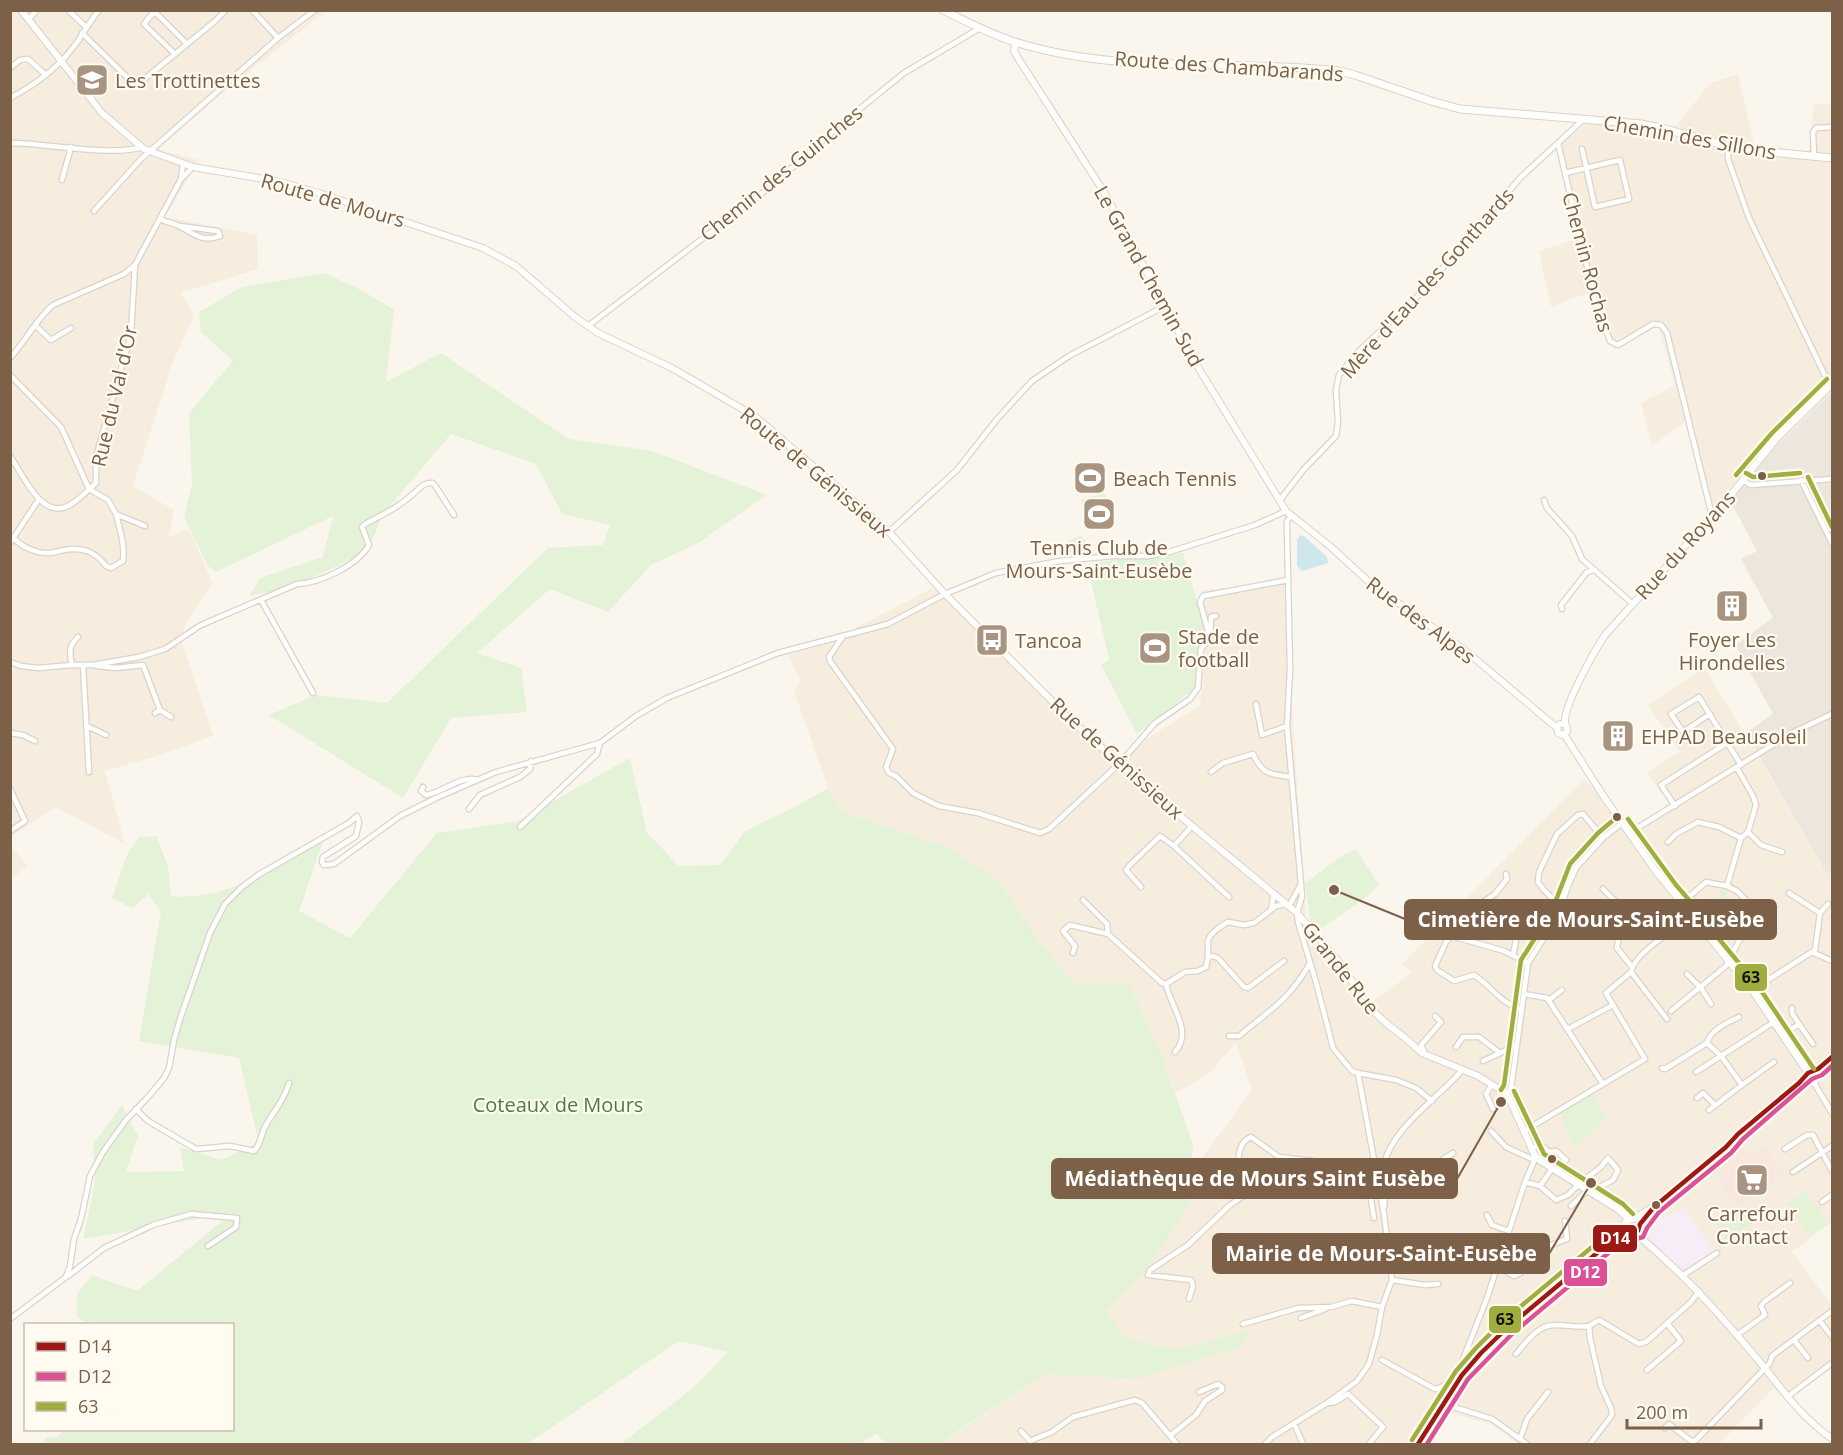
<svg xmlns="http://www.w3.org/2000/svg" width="1843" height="1455" viewBox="0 0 1843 1455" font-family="'Open Sans',sans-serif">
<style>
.residential{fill:#f6edde}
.commercial{fill:#f8e9de}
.industrial{fill:#ede6dd}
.education{fill:#f7edf6}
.green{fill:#e4f2d7}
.water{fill:#cde7ed}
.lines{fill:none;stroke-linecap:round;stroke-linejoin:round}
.minor-casing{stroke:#d9d3cc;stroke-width:7}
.tertiary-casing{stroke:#d9d3cc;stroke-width:8}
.secondary-casing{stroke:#dad2c9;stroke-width:9}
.minor{stroke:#fefefc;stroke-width:4.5}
.tertiary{stroke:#fefefc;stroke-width:6}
.secondary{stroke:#fefefc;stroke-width:7}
.bus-1-casing{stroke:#fffbf1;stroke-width:9}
.bus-2-casing{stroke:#fffbf1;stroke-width:9}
.bus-3-casing{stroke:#fffbf1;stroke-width:9}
.bus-1{stroke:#9c1a15;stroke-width:4.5}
.bus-2{stroke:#db5197;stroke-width:4.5}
.bus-3{stroke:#9fae3f;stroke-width:4.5}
.bus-dot{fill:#7d6048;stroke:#fffbf1;stroke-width:2}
.labels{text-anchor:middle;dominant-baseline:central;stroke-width:4.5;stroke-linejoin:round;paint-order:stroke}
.street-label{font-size:20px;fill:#7d6048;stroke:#fffbf1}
.poi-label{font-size:20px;fill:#7d6048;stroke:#fffbf1;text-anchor:start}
.park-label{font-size:20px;fill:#497e3c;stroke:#fffbf1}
.leader{fill:none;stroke:#7d6048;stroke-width:2}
.callout-dot{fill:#7d6048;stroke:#fffbf1;stroke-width:2}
.callout{fill:#7d6048;stroke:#7d6048;stroke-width:2}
.callout-label{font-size:21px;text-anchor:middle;font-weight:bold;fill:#fff}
.line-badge{stroke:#fffbf1;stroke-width:2}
.badge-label{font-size:16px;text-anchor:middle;font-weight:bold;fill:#fff}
.pale-badge-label{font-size:16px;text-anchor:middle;font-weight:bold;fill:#111}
</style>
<rect width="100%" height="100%" fill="#faf6ee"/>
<path class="residential" d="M11 11H326L227 89 158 150 199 160 165 217 257 235 258 269 181 293 194 316 173 362 133 486 174 510 169 537 189 529 213 584 185 623 182 643 213 736 157 756 105 771 125 844 56 807 11 837Z
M1738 74 1755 149 1809 152 1814 104H1832V392L1712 510 1689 419 1652 446 1641 403 1675 385 1658 326 1615 349 1610 340 1597 300 1590 292 1551 307 1539 251 1576 239 1580 229 1560 145 1587 123 1650 131 1677 125 1710 83Z
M1284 584 1306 919 1371 1002 1412 973 1402 964 1584 779 1632 831 1672 806 1646 773 1680 752 1648 705 1704 667 1756 752 1827 874 1832 871V1222L1792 1252 1832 1306V1363L1784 1399 1774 1388 1719 1444H1518L1492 1425 1448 1412 1424 1444H942L950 1437 1045 1374 1135 1379 1246 1330 1176 1350 1128 1339 1105 1312 1141 1276 1189 1207 1190 1174 1252 1090 1236 1043 1207 1075 1176 1093 1129 984H1075L1037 939 949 848 841 811 828 788 794 691 801 682 788 655 822 645 933 588 1120 756 1200 705 1207 635 1202 590Z
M11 846 27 866 11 879H10Z"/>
<path class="commercial" d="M1740 1144 1749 1157 1765 1146 1784 1175 1736 1207 1710 1167 1733 1146Z"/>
<path class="industrial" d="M1832 392V871L1827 874 1746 733 1773 714 1735 645 1773 618 1741 559 1757 551 1727 495Z"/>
<path class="education" d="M1684 1207 1714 1251 1684 1270 1661 1250 1644 1232 1643 1228Z"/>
<path class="green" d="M325 273 363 291 394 310 386 382 441 353 569 439 652 451 767 495 698 543 651 565 608 612 550 589 477 653 521 668 527 712 451 718 403 798 269 715 316 695 387 703 548 548 603 545 610 525 562 514 536 464 451 434 383 514 368 551 291 588 249 596 260 578 323 557 333 516 216 572 208 566 184 517 192 484 189 413 233 361 201 332 199 312 242 287Z
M1092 465 1102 487 1089 492 1079 470Z
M1104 492 1113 515 1090 524 1081 500Z
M1081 535 1093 554 1070 556 1062 544Z
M1183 553 1207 635 1194 689 1137 734 1101 665 1109 659 1087 565 1113 560Z
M630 758 647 833 679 866 720 865 745 831 795 807 828 788 841 811 949 848 998 880 1037 939 1075 984H1129L1162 1057 1193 1144 1189 1207 1141 1276 1105 1312 1128 1339 1176 1350 1247 1330 1244 1346 1135 1379 1045 1374 950 1436 942 1444H887L876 1434 859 1444H621L694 1387 728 1352 679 1341 527 1444H43L46 1438 57 1437 63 1430H232V1324H87L77 1316V1294L92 1275 137 1291 232 1213 83 1239 95 1182 93 1144 122 1105 138 1136 126 1172 184 1171 180 1147 221 1160 259 1143 239 1058 139 1041 161 912 149 894 132 908 112 898 127 855 139 837 156 836 168 866 171 896C230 902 280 863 326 832L299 911 350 938 437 833 518 821Z
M1356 849 1379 885 1366 897 1318 931 1310 921 1305 883 1343 855Z
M1721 887 1728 889 1721 906 1724 915 1715 935 1688 903 1689 900 1693 897 1714 904Z
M1593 1094 1607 1117 1576 1147C1566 1137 1567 1124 1560 1113Z
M1806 1191 1828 1224 1810 1236 1788 1203Z
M1741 1206 1752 1223 1726 1240 1715 1223Z
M1750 1232 1759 1244 1749 1251 1741 1238Z"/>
<path class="water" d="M1300 535 1304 536 1327 557 1328 563 1302 571 1297 566V540Z"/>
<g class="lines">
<defs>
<path id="minor" d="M68 10 85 26
M252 10 278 38
M28 20 37 10
M82 33 132 82 142 81 214 22 226 10
M175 54 144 24 152 14H157L187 44
M10 68 20 60 28 59 46 75
M10 98C37 84 61 65 78 41 85 30 91 20 99 10
M10 143C45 143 113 157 142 147
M1558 143 1596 305 1610 341 1618 345 1653 324 1661 325 1667 333 1712 516
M1728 146V159L1749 218 1830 386
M1814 157 1813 132 1816 128 1832 127
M183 164 181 179 193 167
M1565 173 1620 160 1629 199 1595 207 1582 149
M62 180 71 147
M94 211 141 159 278 38 315 10
M160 219C166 222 173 223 179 226 193 233 202 243 220 236L218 231 180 226
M36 326 51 340 71 328
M588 326 770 187 846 120 904 73 980 28
M10 358C25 342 37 318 53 305L124 274 135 265 181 179
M10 375 61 427 89 489 108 500 116 514 145 526
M10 456C23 474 42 522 70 505 80 499 88 490 96 483V457L131 334 135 265
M1742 480 1751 485 1832 479
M1801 480 1832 543
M1280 500 1304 469 1336 436 1338 422 1336 390 1339 375 1359 351 1423 291 1521 177 1584 119
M1544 500 1547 508 1572 536 1582 559 1633 604
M889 532 957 470 998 418 1032 381 1069 356 1165 306
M14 538C21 547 38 554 49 553 54 553 59 551 64 550 82 547 95 551 106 566L111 568 123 561C125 544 120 530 116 514
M10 543 39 499
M261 600 313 693
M1562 609 1561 605 1587 572 1594 570
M843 636 829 657 830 661 893 749 886 767 889 773 896 776 913 793 939 806 978 813 1040 833 1049 829 1119 764 1155 723 1190 699 1198 688 1201 649 1210 638 1200 602 1203 596 1288 580
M1210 638 1211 617 1216 616
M10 662 21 666 38 668 72 665H93L139 657 165 649 201 625 297 584C320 583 357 566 369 545L362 527 365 524C382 515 399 507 413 494 420 488 424 482 433 483L436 487 454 515
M72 665C69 653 69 645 78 637
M83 665 89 772
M96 666 116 668 143 665 160 710 155 713
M1256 704 1262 735 1287 726
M160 710 171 717
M1710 714 1683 732 1671 714 1699 697 1741 765
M87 726 106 735
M10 733 23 735 35 741
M1211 772 1223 763 1253 754C1262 774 1269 774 1290 777
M423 787 421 791 426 795C444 792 460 775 478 780
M10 789 25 821 10 831
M1675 806 1661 785 1727 743
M469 809 480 795 520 777 530 769 531 761
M520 827 597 754 600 743
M1748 832 1761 845 1782 852
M1629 833 1792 733 1832 714
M1603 838 1583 814 1578 815 1557 834 1539 872 1538 882 1544 890 1561 907 1609 921 1621 920 1617 948 1632 967
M1668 842 1676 834 1698 822 1719 827 1741 838
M1174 846 1229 897
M1506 874 1507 879 1495 894 1477 906 1446 942 1435 966 1437 970 1454 981 1474 975C1491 986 1501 1003 1521 1010
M1141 887 1126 870 1128 867 1160 836 1174 846 1192 826
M1603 889 1620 906 1624 914 1621 920 1633 918 1640 913
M1083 900 1107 924 1108 934
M1682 903 1706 882 1727 886
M1289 906 1300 886
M1494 906 1513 920 1521 930 1516 940 1513 955
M1271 910 1274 893
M1820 913 1828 904
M1452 936 1504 951 1528 963
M1812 952 1832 961
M1073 953 1075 946 1063 931 1070 925 1108 934 1162 983 1166 984 1185 972 1198 971 1206 967 1208 957V941L1210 936 1217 929 1228 922 1244 925 1254 923 1276 906 1287 904
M1208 957 1213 956 1218 958 1244 987 1248 988 1284 961
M1631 972 1667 1019
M1687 974 1701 988 1711 1004
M1166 984C1169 1004 1194 1031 1175 1052
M1752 990 1815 950 1820 913 1789 893
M1524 994 1547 998 1603 1084
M1549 1000 1562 990
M1671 1011 1726 966 1740 939 1754 922 1755 917 1745 899 1737 891 1727 886 1741 838 1748 832 1756 805 1753 796 1737 768
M1799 1024 1813 1044
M1568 1029 1613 1005
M1783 1035 1799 1024 1792 1013V1008
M1229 1036H1239C1269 1011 1291 998 1310 963
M1707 1043C1710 1030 1727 1023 1739 1017
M1456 1047 1463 1037H1479L1500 1053 1517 1045
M1424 1051 1421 1045 1441 1022 1435 1016
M1483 1061 1500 1053
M1662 1068 1665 1069 1707 1043 1721 1056 1742 1085 1774 1062
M1696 1072 1774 1022
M1358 1073 1396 1080 1416 1088 1432 1101
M1813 1081 1832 1113
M1492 1084 1486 1094 1493 1109
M1507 1094 1511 1088 1513 1074 1528 963 1558 916 1568 886 1576 868 1603 838 1622 823
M1697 1098 1703 1093 1715 1105
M136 1109 148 1121 196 1149 230 1146 254 1151C260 1145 261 1137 264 1129 272 1112 283 1104 289 1083
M1709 1110 1742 1085
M1491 1131 1506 1147 1534 1160
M1524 1131 1645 1059 1606 993 1631 972C1634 952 1677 929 1693 916
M1532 1148 1541 1145 1549 1152 1556 1151 1566 1160
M1785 1149 1807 1135H1813L1832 1171
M1365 1164 1374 1218
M1793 1172 1832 1146
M1525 1182 1540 1186 1552 1169
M1577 1185 1601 1167 1608 1158 1618 1170 1613 1180 1598 1188 1592 1194
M1540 1186 1556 1200 1568 1195 1578 1185
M1385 1191 1416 1177 1453 1153
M1822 1202 1832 1195
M1571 1206 1587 1191
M1384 1207C1386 1193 1381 1179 1384 1165 1391 1128 1440 1097 1463 1069
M1487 1215 1492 1225 1509 1231
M1497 1266 1514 1276 1521 1273 1532 1252 1567 1239 1565 1221
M68 1276 104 1248 153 1225 191 1214 237 1218 236 1227 208 1246
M1682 1276 1717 1253
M1392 1280 1425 1285 1438 1284
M1189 1299 1193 1286 1191 1280 1148 1275 1150 1270 1188 1245 1230 1205 1254 1189C1251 1184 1246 1182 1244 1178 1235 1167 1237 1142 1251 1137L1279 1157 1313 1161 1352 1171 1374 1160
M1301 1318 1325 1309
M10 1319 66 1277 70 1266 74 1239 81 1219 90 1176 103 1152 126 1120 149 1096 164 1078 169 1068 174 1040 180 1019 210 933 225 904 242 887 258 875 349 823 357 816 359 822 356 836 323 857 322 862 324 865 334 864 400 816 436 798 496 772 600 743 636 716 667 698 778 653 888 624 945 594 996 573 1060 561 1113 556H1148L1169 552 1255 525 1286 511
M1820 1321 1832 1337
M1243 1324 1298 1308 1331 1307 1352 1301 1382 1307
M1737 1335 1765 1315 1761 1306 1764 1302 1790 1283
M1794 1340 1808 1358
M1516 1354C1526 1342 1538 1324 1556 1325 1568 1325 1578 1328 1589 1326
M1382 1360 1435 1389C1452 1387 1456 1364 1470 1359
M1647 1370 1681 1341 1667 1323
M1465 1371 1462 1362 1487 1298 1525 1182 1536 1157
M1787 1397 1832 1363
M1328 1403 1335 1402 1348 1394 1383 1427 1369 1444
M1444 1404 1492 1419 1527 1444
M1294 1423 1303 1444
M1665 1428 1669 1424 1691 1441H1695L1770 1363 1772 1356 1832 1311
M1021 1431 1030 1441 1052 1432 1073 1417 1135 1400 1142 1403 1177 1444
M1171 1435 1196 1415 1205 1401 1222 1390V1387L1218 1384 1199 1392
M1520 1439 1527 1419 1548 1392
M1265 1444 1272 1437 1327 1403 1357 1381 1369 1364 1377 1335 1382 1307 1392 1280 1384 1214 1358 1073 1352 1071 1333 1048 1316 982 1298 922 1297 913 1302 896 1287 726 1290 669 1287 531V522L1291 515
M1590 1444 1612 1415 1611 1408 1601 1386 1590 1338 1589 1326 1599 1320 1639 1344 1646 1342 1691 1302 1699 1291"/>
<path id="tertiary" d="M21 10 102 113 144 149 193 167 276 181 319 193 483 248 516 266 575 317 598 333 672 368 756 417 889 532 945 594 1072 721 1144 786 1297 913 1340 963 1368 1006 1387 1024 1404 1037 1422 1053 1478 1076 1504 1092 1509 1098 1534 1154 1539 1160 1619 1210 1628 1219
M1016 42 1014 51 1018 58 1104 192 1193 359 1286 511 1331 547 1369 582 1467 652 1557 728
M1565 724H1560L1557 726 1558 733 1562 735 1567 732C1568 729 1566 726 1565 723 1563 706 1595 650 1605 635L1730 496 1777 438 1832 384
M1564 734 1602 794 1655 870 1752 990 1808 1073
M1633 1233C1649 1243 1661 1256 1675 1269 1707 1299 1735 1332 1764 1367 1787 1396 1802 1417 1832 1439"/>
<path id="secondary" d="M943 10C967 22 990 34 1015 42 1119 75 1232 59 1339 71L1355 75 1431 101 1460 109 1641 124 1661 128 1740 149 1832 158
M1798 1085 1808 1073 1818 1069 1832 1057
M1617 1236 1628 1219 1636 1218 1654 1207 1802 1086 1815 1080 1832 1062
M1418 1444 1462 1375 1481 1353 1507 1328 1615 1238 1626 1233 1638 1231 1640 1224 1654 1207"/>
</defs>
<use href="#minor" class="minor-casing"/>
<use href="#tertiary" class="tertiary-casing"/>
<use href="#secondary" class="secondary-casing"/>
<use href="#minor" class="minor"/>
<use href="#tertiary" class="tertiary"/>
<use href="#secondary" class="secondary"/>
<defs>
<path id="bus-1" d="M1418 1444 1462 1375 1481 1353 1507 1328 1615 1238 1626 1233 1638 1231 1640 1224 1654 1207 1726 1147 1738 1134 1799 1083 1808 1073 1818 1069 1832 1057"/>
<path id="bus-2" d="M1427 1444 1468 1379 1512 1334 1619 1244 1643 1237 1647 1228 1659 1212 1731 1153 1743 1139 1812 1079 1822 1075 1832 1066"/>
<path id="bus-3" d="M1746 473 1753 477 1800 473
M1736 475 1772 433 1827 379
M1808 477 1832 527
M1628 819 1676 885 1715 930 1719 939 1758 986 1814 1069
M1501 1090 1504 1085 1521 960 1551 913 1570 864 1598 833 1617 817
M1514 1091 1544 1154 1623 1204 1633 1214
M1412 1440 1456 1371 1476 1348 1502 1322 1610 1232 1625 1226"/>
</defs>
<use href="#bus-1" class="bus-1-casing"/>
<use href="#bus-2" class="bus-2-casing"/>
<use href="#bus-3" class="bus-3-casing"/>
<use href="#bus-1" class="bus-1"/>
<use href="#bus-2" class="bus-2"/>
<use href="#bus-3" class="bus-3"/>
</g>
<defs>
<symbol id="school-square" viewBox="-11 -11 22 22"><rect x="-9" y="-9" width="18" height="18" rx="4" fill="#a99482" stroke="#fffbf1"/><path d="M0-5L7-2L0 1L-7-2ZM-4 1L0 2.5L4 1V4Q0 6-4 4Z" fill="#fff"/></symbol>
<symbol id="stadium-square" viewBox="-11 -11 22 22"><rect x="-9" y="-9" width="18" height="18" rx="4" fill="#a99482" stroke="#fffbf1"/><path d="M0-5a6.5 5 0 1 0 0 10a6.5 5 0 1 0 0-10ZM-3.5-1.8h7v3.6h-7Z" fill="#fff"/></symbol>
<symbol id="building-square" viewBox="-11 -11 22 22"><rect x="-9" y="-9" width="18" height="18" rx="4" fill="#a99482" stroke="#fffbf1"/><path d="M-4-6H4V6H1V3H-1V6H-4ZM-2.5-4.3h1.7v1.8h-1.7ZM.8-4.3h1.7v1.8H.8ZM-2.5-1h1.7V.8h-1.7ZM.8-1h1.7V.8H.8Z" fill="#fff"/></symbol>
<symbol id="bus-square" viewBox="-11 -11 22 22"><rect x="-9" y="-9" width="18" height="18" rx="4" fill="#a99482" stroke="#fffbf1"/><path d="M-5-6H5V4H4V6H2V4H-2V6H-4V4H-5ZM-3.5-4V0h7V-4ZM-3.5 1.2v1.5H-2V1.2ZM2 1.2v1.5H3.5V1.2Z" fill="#fff"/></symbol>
<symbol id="supermarket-square" viewBox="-11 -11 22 22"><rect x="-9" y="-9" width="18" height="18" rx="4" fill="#a99482" stroke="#fffbf1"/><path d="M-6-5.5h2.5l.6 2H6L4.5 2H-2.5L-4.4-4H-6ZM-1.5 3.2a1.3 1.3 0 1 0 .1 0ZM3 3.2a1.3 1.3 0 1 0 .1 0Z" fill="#fff"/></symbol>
</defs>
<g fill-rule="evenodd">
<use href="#school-square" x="73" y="61" width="38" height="38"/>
<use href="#stadium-square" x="1071" y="459" width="38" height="38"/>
<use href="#stadium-square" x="1080" y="495" width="38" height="38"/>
<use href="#building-square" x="1713" y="587" width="38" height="38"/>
<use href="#bus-square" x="973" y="621" width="38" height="38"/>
<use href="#stadium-square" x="1136" y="629" width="38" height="38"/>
<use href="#building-square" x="1599" y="717" width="38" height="38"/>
<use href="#supermarket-square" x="1733" y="1161" width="38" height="38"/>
</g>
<g class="bus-dot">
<circle cx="1762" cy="476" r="5"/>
<circle cx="1617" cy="817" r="5"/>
<circle cx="1552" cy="1159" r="5"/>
<circle cx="1656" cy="1205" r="5"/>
</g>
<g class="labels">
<g class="street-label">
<text transform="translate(1229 66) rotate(4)">Route des Chambarands</text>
<text transform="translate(1690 137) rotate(10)">Chemin des Sillons</text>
<text transform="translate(781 173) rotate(-39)">Chemin des Guinches</text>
<text transform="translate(333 200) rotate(16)">Route de Mours</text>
<text transform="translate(1588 262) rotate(75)">Chemin Rochas</text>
<text transform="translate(1149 276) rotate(61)">Le Grand Chemin Sud</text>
<text transform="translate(1427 283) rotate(-48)">Mère d'Eau des Gonthards</text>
<text transform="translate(114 396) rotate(-77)">Rue du Val d'Or</text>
<text transform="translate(816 472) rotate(40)">Route de Génissieux</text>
<text transform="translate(1685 545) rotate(-48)">Rue du Royans</text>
<text transform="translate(1421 620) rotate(37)">Rue des Alpes</text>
<text transform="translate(1117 758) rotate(42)">Rue de Génissieux</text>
<text transform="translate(1341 968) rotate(52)">Grande Rue</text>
</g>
<g class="poi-label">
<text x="115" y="80">Les Trottinettes</text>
<text x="1113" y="478">Beach Tennis</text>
<text x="1099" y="547" text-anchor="middle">Tennis Club de<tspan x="1099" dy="23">Mours-Saint-Eusèbe</tspan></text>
<text x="1178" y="636">Stade de<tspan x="1178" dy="23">football</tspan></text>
<text x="1732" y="639" text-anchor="middle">Foyer Les<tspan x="1732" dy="23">Hirondelles</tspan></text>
<text x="1015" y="640">Tancoa</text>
<text x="1641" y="736">EHPAD Beausoleil</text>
<text x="1752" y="1213" text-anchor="middle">Carrefour<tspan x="1752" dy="23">Contact</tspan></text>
</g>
<g class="park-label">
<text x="558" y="1104">Coteaux de Mours</text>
</g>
</g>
<path class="leader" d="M1334 890L1405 919M1501 1102L1457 1179M1591 1183L1549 1254"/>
<g class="callout-dot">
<circle cx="1334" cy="890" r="6"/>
<circle cx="1501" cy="1102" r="6"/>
<circle cx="1591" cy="1183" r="6"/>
</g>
<g class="callout">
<rect x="1405" y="900" width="371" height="39" rx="6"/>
<rect x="1052" y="1159" width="405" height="39" rx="6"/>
<rect x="1213" y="1234" width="336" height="39" rx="6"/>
</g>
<g class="callout-label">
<text x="1591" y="927">Cimetière de Mours-Saint-Eusèbe</text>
<text x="1255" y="1186">Médiathèque de Mours Saint Eusèbe</text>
<text x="1381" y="1261">Mairie de Mours-Saint-Eusèbe</text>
</g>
<g class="line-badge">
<rect x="1734" y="963" width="34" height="29" rx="6" fill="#9fae3f"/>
<rect x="1592" y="1224" width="46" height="29" rx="6" fill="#9c1a15"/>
<rect x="1563" y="1258" width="45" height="29" rx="6" fill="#db5197"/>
<rect x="1488" y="1305" width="34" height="29" rx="6" fill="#9fae3f"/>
</g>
<g class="badge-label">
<text x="1615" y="1244">D14</text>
<text x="1585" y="1278">D12</text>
</g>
<g class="pale-badge-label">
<text x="1751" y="983">63</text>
<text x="1505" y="1325">63</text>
</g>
<rect width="1843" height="1455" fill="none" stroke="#7d6048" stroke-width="24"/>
<rect x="24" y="1323" width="210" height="108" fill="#fffbf1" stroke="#cbbdad" stroke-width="1.5"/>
<rect x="36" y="1342" width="30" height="9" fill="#9c1a15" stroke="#cbbdad" stroke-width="1.5"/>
<text x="78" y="1353" font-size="18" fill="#7d6048">D14</text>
<rect x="36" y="1372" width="30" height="9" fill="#db5197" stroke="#cbbdad" stroke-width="1.5"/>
<text x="78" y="1383" font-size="18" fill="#7d6048">D12</text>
<rect x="36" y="1402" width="30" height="9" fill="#9fae3f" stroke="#cbbdad" stroke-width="1.5"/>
<text x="78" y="1413" font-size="18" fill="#7d6048">63</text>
<path d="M1627 1419v9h134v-9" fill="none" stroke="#7d6048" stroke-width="3"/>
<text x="1636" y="1419" font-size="18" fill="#7d6048" stroke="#fffbf1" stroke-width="4.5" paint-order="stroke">200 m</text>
</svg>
